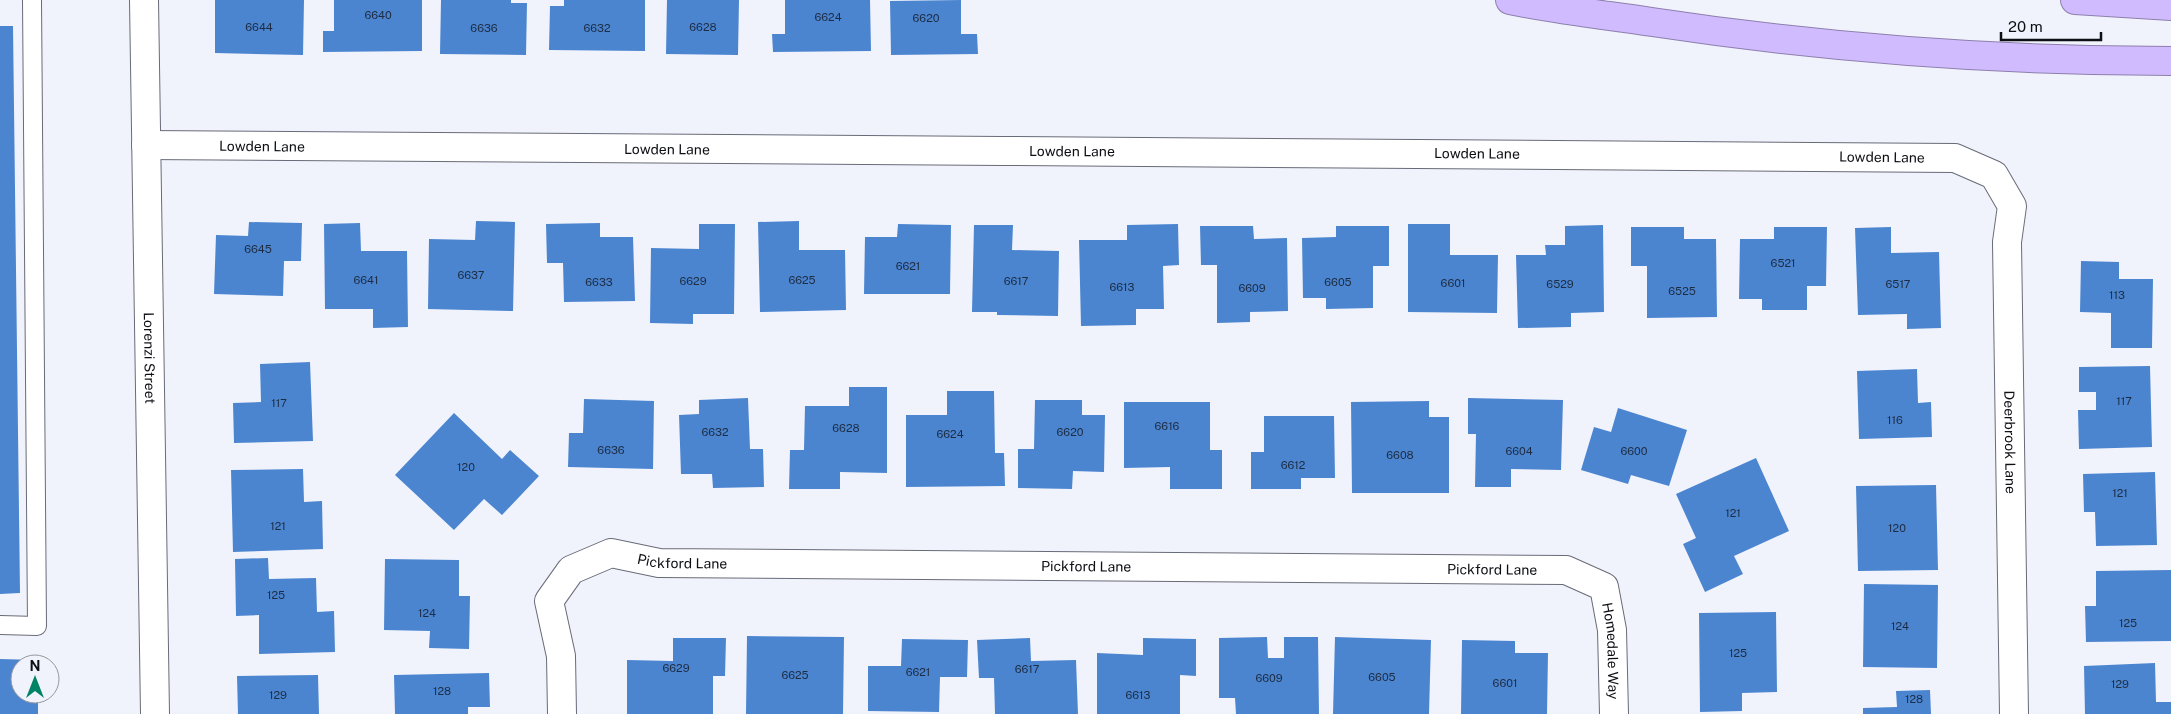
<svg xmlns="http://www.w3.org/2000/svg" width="2171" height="714" viewBox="0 0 2171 714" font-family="'Public Sans',sans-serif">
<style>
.building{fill:#4b85d0}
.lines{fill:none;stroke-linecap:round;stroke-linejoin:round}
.lane-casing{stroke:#686b78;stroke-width:20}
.street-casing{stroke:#686b78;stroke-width:30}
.secondary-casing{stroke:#686b78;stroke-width:30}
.highway-casing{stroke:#8d7fad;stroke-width:30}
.lane{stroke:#fff;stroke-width:18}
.street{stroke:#fff;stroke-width:28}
.secondary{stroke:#fff;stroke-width:28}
.highway{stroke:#d1bbff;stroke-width:28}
.labels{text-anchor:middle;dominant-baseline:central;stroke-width:4;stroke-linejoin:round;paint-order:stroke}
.number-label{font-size:11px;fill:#1d2c43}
.street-label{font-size:14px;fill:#0e0f14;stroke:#f1f3fc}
</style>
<rect width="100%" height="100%" fill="#f1f3fc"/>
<path class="building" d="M215 0H304L303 55 215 53Z
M334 0H422V51L323 52V31H334Z
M441 0H511V3H527L526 55 440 54Z
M564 0H645V51L549 50 550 6H564Z
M667 0H739L738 55 666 54Z
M785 0H870L871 51 773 52 772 34H785Z
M961 0V34H977L978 54 891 55 890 1Z
M0 26H13L20 593 0 594Z
M476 221 515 222 513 311 428 309 429 239 475 240Z
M799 221V250H845L846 310 760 312 758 222Z
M249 222 302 223 301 261H284L283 296 214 294 216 235 248 236Z
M360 223 361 251H407L408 327 373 328V309H325L324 224Z
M600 223V237H633L635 301 564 302 563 263H547L546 224Z
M699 224H735L734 314H693V324L650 323 651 248 699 249Z
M898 224 951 225 950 294H864L865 237H897Z
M1178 224 1179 265 1163 266 1164 309H1136V325L1081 326 1079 240H1127V225Z
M1408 224H1450V255H1498L1497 313 1408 312Z
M974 225H1013L1012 250 1059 251 1058 316 997 315V312H972Z
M1603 225 1604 312 1571 313V327L1518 328 1516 255H1546L1545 245H1565V226Z
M1200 226H1253L1254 239 1287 238 1288 311 1250 312V322L1217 323V265H1201Z
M1336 226H1389V266H1373V308L1326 309V298H1303L1302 238 1336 237Z
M1631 227H1684V239H1716L1717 317 1647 318V266H1631Z
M1774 227H1827L1826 286H1807V310H1762V299H1739L1740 239H1774Z
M1891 227V253L1939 252 1941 328 1907 329V314L1858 315 1855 228Z
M2081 261 2119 262V279H2153L2152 348H2111V313L2080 312Z
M310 362 313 441 234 443 233 403 261 402 260 364Z
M2150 366 2152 447 2079 449 2078 410H2096V392H2079V367Z
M1917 369 1918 403 1931 402 1932 437 1859 439 1857 371Z
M849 387H887V473L840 472V489H789L790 450H804L805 406H849Z
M947 391H994L995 453H1004L1005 486 906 487V415H947Z
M748 398 750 449H763L764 487 713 488 712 474H681L679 415 699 414V400Z
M1468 398 1563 400 1561 470 1511 469V487H1475L1476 434H1468Z
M584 399 654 401 653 469 568 467 569 433H583Z
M1035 400H1082V415H1105L1104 472 1073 471 1072 489 1018 488V449H1034Z
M1429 401V417H1449V493H1352L1351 402Z
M1124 402H1210V450H1222V489H1170V467L1124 468Z
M1618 408 1687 430 1669 486 1631 475 1628 484 1581 470 1594 427 1611 432Z
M454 413 502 459 510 450 539 476 502 515 484 499 454 530 395 475Z
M1264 416H1334L1335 478H1301V489H1251V452H1264Z
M1756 458 1789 531 1734 556 1743 574 1705 592 1683 544 1696 538 1676 494Z
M303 469 304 502 322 501 323 549 233 552 231 470Z
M2155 472 2157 545 2096 546 2095 512H2084L2083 474Z
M1936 485 1938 570 1858 571 1856 486Z
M268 558 269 579 316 578 317 612 334 611 335 652 259 654V615L236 616 235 559Z
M385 559 459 560V596H470L469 649 429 648 430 631 384 630Z
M2171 570V641L2086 642 2085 606H2096V571Z
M1864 584 1938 585 1937 668 1863 667Z
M1776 612 1777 692 1742 693V711L1700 712 1699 613Z
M747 636 844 637 843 714H746Z
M1267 637 1268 658H1284V637H1318L1319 714H1236L1235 698H1219V638Z
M1335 637 1431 640 1429 714H1333Z
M673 638H726L725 676H713V714H627V660L673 661Z
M1030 638 1031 661 1076 660 1078 714H995L994 678H979L977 640Z
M1143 638 1196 639V676L1180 675V714H1097V653L1143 655Z
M902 639 968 640 967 677H940L939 712 868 711V666H901Z
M1462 640 1515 641V653H1548L1547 714H1461Z
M0 659 38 660V664H20V694H38V714H0Z
M2155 663 2156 702H2171V714H2085L2084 666Z
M489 673 490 707H468V714H395L394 675Z
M318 675 319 714H238L237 676Z
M1930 690 1931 714H1863V708L1897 707 1896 691Z"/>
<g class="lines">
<defs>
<path id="lane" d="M0 625 37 626 32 0"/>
<g id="street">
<path id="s1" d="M146 145C749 152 1352 150 1955 158L1994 175 2012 206 2007 242 2014 714"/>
<path id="s2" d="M562 714 561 656 549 601 571 570 611 553 659 563 1566 570 1604 587 1612 630 1614 714"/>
</g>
<g id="secondary">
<path id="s3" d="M144 0 155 714"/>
</g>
<path id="highway" d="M1510 0C1557 10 1605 15 1652 22 1824 48 1997 61 2171 61
M2075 0 2171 6"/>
</defs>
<use href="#lane" class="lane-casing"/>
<use href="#street" class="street-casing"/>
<use href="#secondary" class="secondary-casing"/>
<use href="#highway" class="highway-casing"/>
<use href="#lane" class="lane"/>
<use href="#street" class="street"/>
<use href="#secondary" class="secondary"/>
<use href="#highway" class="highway"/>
</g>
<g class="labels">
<g class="number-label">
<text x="378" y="15">6640</text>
<text x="828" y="17">6624</text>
<text x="926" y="18">6620</text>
<text x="259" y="27">6644</text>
<text x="703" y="27">6628</text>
<text x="484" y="28">6636</text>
<text x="597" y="28">6632</text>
<text x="258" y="249">6645</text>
<text x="1783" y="263">6521</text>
<text x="908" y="266">6621</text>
<text x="471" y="275">6637</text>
<text x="366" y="280">6641</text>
<text x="802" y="280">6625</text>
<text x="693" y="281">6629</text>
<text x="1016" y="281">6617</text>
<text x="599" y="282">6633</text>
<text x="1338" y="282">6605</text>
<text x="1453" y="283">6601</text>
<text x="1560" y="284">6529</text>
<text x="1898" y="284">6517</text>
<text x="1122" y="287">6613</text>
<text x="1252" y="288">6609</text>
<text x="1682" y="291">6525</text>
<text x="2117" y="295">113</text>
<text x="2124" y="401">117</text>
<text x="279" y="403">117</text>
<text x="1895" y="420">116</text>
<text x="1167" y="426">6616</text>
<text x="846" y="428">6628</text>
<text x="715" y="432">6632</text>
<text x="1070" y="432">6620</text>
<text x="950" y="434">6624</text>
<text x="611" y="450">6636</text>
<text x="1519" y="451">6604</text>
<text x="1634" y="451">6600</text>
<text x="1400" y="455">6608</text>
<text x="1293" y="465">6612</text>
<text x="466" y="467">120</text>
<text x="2120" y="493">121</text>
<text x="1733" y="513">121</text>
<text x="278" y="526">121</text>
<text x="1897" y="528">120</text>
<text x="276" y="595">125</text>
<text x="427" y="613">124</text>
<text x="2128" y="623">125</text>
<text x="1900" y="626">124</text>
<text x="1738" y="653">125</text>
<text x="676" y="668">6629</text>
<text x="1027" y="669">6617</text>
<text x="918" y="672">6621</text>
<text x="795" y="675">6625</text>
<text x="1382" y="677">6605</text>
<text x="1269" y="678">6609</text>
<text x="1505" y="683">6601</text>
<text x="2120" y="684">129</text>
<text x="442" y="691">128</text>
<text x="278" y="695">129</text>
<text x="1138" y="695">6613</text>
<text x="1914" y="699">128</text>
</g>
<g class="street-label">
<text stroke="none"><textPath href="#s1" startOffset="116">Lowden Lane</textPath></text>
<text stroke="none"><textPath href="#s1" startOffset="521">Lowden Lane</textPath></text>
<text stroke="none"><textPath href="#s1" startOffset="926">Lowden Lane</textPath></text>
<text stroke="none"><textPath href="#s1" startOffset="1331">Lowden Lane</textPath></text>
<text stroke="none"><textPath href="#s1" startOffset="1736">Lowden Lane</textPath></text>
<text stroke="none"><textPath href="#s3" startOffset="358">Lorenzi Street</textPath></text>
<text stroke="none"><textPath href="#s1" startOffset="2124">Deerbrook Lane</textPath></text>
<text stroke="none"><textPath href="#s2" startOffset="268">Pickford Lane</textPath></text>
<text stroke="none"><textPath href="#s2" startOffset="672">Pickford Lane</textPath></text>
<text stroke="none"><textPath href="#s2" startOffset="1078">Pickford Lane</textPath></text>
<text stroke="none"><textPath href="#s2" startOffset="1258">Homedale Way</textPath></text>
</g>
</g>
<g transform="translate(35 679)"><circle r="24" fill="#f1f3fc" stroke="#96989f"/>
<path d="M0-4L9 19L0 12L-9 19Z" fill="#018365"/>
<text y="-8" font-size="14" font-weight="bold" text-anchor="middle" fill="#0e0f14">N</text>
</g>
<path d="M2001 32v8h100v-8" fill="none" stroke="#0e0f14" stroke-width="2.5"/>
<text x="2008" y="32" font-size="15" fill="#0e0f14" stroke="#f1f3fc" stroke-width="4" paint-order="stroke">20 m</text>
</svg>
